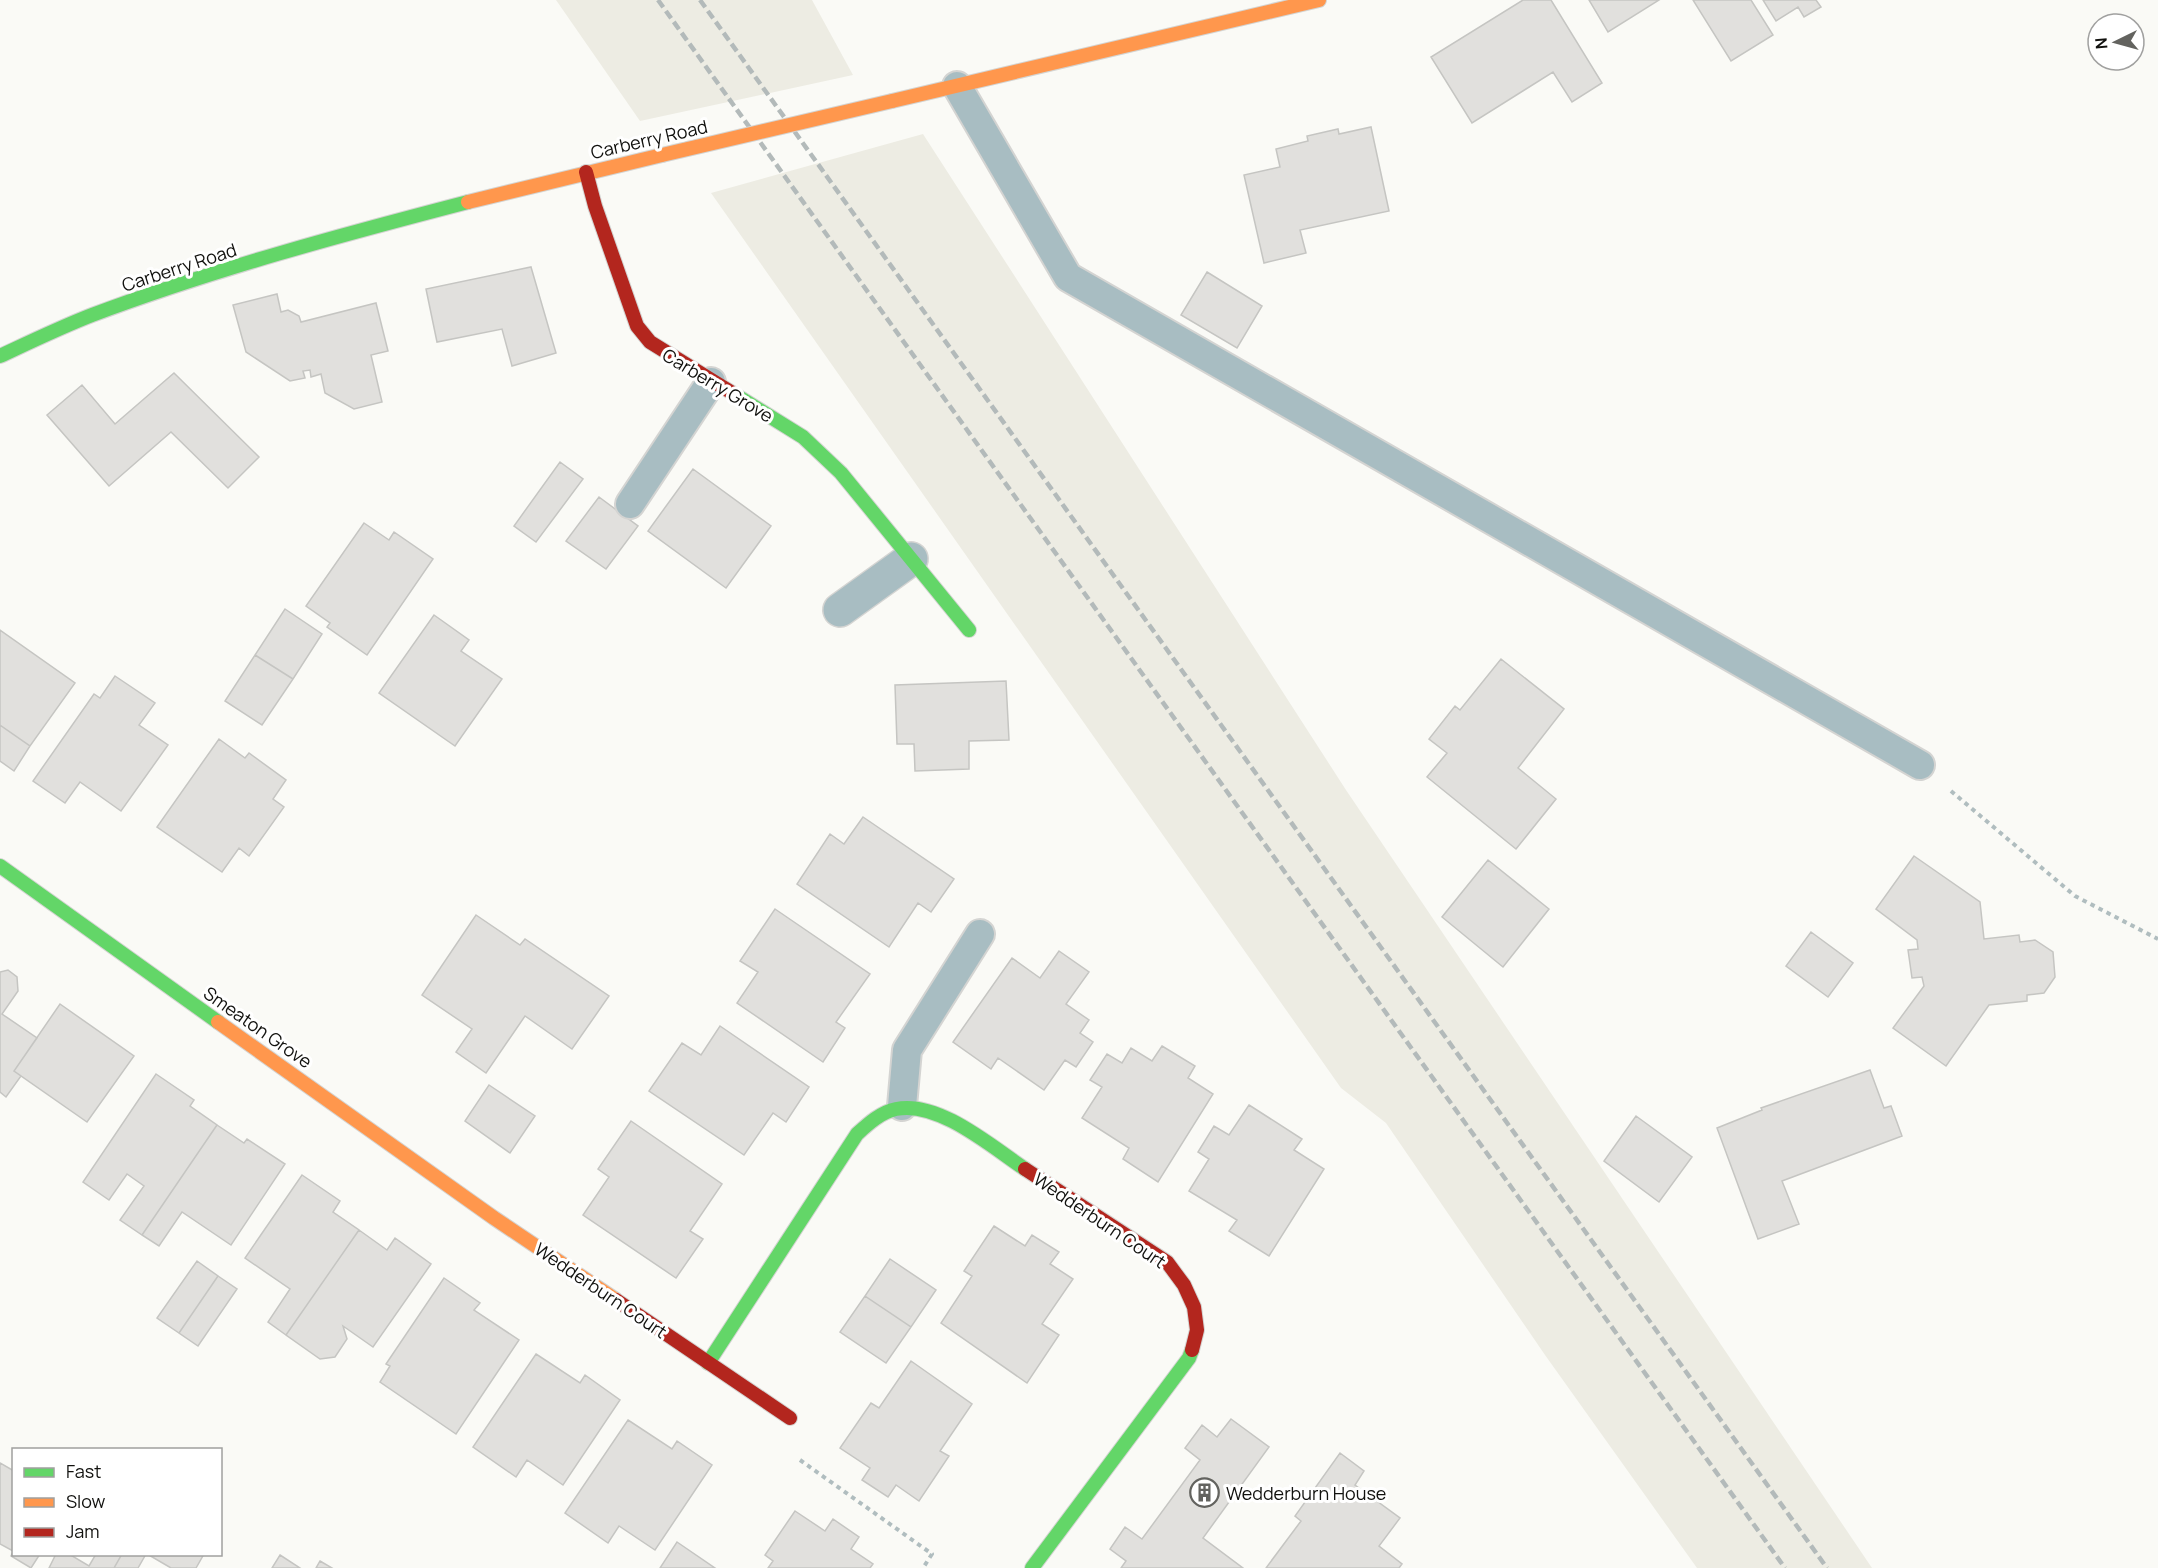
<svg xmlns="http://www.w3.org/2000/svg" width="2158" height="1568" viewBox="0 0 2158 1568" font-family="Manrope,sans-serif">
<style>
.built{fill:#edece3}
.building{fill:#e1e0dd;stroke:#c5c5c2;stroke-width:1.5}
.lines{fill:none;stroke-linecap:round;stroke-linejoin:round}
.lane-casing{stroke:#d4d4d2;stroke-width:32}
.street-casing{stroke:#d4d4d2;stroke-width:36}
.fast-casing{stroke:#d4d4d2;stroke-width:16}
.slow-casing{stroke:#d4d4d2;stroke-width:16}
.jam-casing{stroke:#d4d4d2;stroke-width:16}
.path{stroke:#b0bdbf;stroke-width:4;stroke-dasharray:4.5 4.5;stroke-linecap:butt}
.lane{stroke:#a8bdc2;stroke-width:28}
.street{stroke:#a8bdc2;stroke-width:33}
.fast{stroke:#63d668;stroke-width:14}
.slow{stroke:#ff974d;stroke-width:14}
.jam{stroke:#b3261e;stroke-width:14}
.rail{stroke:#b3baba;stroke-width:4.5;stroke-dasharray:9 4.5;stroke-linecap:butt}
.slow-bridge-casing{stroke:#d4d4d2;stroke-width:16;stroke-linecap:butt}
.slow-bridge{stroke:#ff974d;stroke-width:14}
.labels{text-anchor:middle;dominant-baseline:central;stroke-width:6;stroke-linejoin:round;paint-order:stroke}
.street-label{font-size:18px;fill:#11110e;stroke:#fff}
.poi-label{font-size:18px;fill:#11110e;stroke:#fff;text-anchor:start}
</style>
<rect width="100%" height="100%" fill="#fafaf6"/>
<path class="built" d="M556 0H812L853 75 640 121Z
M923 134 1346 790 1872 1568H1697L1545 1355 1386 1123 1341 1088 711 193Z"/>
<path class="building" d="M1523 0H1551L1602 83 1572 102 1553 72 1472 123 1431 57Z
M1589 0H1659L1608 32Z
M1693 0H1751L1773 35 1731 61Z
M1763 0H1816L1821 7 1804 17 1798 7 1776 21Z
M1371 127 1389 211 1300 230 1306 253 1264 263 1244 175 1280 167 1276 149 1308 141 1307 136 1338 129 1339 134Z
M531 267 556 353 512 366 502 329 437 342 426 289Z
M1207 272 1262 306 1237 348 1181 315Z
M277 294 281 312 288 310 299 316 301 322 376 303 388 351 371 355 382 402 354 409 325 393 321 374 311 377 310 370 303 371 305 378 290 381 246 352 233 305Z
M174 373 259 457 228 488 171 432 109 486 47 415 82 385 115 424Z
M560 462 583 479 536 542 514 526Z
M693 469 771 526 726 588 648 531Z
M599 497 638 526 606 569 566 541Z
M364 523 389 540 394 532 433 559 367 655 327 627 330 623 306 606Z
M285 609 322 634 293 679 255 655Z
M434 615 469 640 461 651 502 679 455 746 379 693Z
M0 630 75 683 30 746 0 725Z
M255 655 293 679 262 725 225 701Z
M1501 659 1564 709 1518 768 1556 799 1516 849 1427 777 1447 753 1429 739 1455 706 1460 710Z
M115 676 155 703 139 725 168 745 121 811 80 782 65 803 33 781 94 694 100 698Z
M1006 681 1009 740 969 741V769L915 771 914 744H897L895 685Z
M0 725 30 746 14 771 0 761Z
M219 739 245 758 249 753 286 780 273 799 284 807 249 856 239 848 222 872 157 827Z
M863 817 954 879 931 912 918 903 889 947 797 884 830 834 844 844Z
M1914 856 1980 902 1984 939 2019 935 2020 942 2035 940 2053 952 2055 977 2044 993 2027 995V1001L1989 1005 1946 1066 1893 1028 1924 986 1922 977 1912 978 1908 950 1918 949 1917 940 1876 909Z
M1488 860 1549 909 1503 967 1442 917Z
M775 909 870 974 836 1022 845 1028 823 1062 737 1003 758 972 740 961Z
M476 915 520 945 525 939 609 996 572 1049 525 1016 486 1073 456 1052 472 1029 422 995Z
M1811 932 1853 963 1828 997 1786 966Z
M1059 951 1089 972 1066 1004 1089 1020 1080 1033 1093 1042 1076 1067 1065 1060 1044 1090 998 1058 991 1069 953 1042 1012 958 1040 978Z
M8 970 17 977 18 991 2 1014 37 1038 14 1071 21 1076 6 1097 0 1092V972Z
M60 1004 134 1056 87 1122 14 1071Z
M720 1026 809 1087 786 1122 773 1113 744 1155 649 1091 682 1043 701 1055Z
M1162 1046 1195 1066 1188 1078 1213 1094 1158 1182 1123 1159 1129 1148 1082 1118 1102 1087 1090 1080 1107 1054 1122 1063 1131 1048 1152 1061Z
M1870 1070 1884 1108 1891 1106 1902 1136 1782 1181 1799 1224 1758 1239 1717 1128 1762 1110 1761 1108Z
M156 1074 194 1100 190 1106 217 1125 142 1235 120 1220 144 1186 127 1174 109 1200 83 1182Z
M489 1085 535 1116 510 1153 465 1121Z
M1249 1105 1302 1139 1294 1150 1324 1169 1269 1256 1229 1231 1237 1220 1189 1191 1209 1159 1198 1152 1214 1126 1229 1135Z
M1636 1116 1692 1157 1659 1202 1604 1161Z
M631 1121 722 1184 690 1231 703 1239 676 1278 583 1215 609 1177 598 1169Z
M217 1125 244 1143 247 1139 285 1164 231 1245 182 1212 159 1246 142 1235Z
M302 1175 340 1201 333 1212 359 1230 286 1335 268 1322 290 1289 245 1258Z
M994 1226 1025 1246 1032 1235 1059 1252 1050 1264 1073 1279 1042 1324 1059 1335 1027 1383 941 1323 972 1276 964 1271Z
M359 1230 387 1250 395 1238 431 1264 373 1347 343 1326 347 1339 335 1357 320 1359 286 1335Z
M890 1259 936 1290 911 1327 865 1296Z
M197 1261 218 1276 179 1333 157 1318Z
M218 1276 237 1289 198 1346 179 1333Z
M444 1278 480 1303 474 1310 519 1340 456 1434 380 1382 390 1366 386 1364Z
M865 1296 911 1327 886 1363 840 1332Z
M536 1354 580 1383 585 1375 620 1400 563 1485 527 1460 516 1477 473 1447Z
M911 1361 972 1404 940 1451 949 1456 919 1501 896 1485 888 1497 862 1480 870 1468 840 1448 871 1403 879 1408Z
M1231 1419 1269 1447 1203 1538 1243 1568H1121L1126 1561 1110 1549 1125 1527 1142 1539 1200 1460 1185 1448 1202 1425 1217 1437Z
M628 1420 672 1449 677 1441 712 1465 655 1550 619 1526 608 1543 565 1513Z
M1340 1453 1364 1471 1355 1485 1400 1518 1379 1546 1402 1564 1399 1568H1266L1301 1521 1295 1516Z
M0 1463 14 1471 13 1551 0 1544Z
M795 1511 825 1531 833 1519 859 1537 851 1549 873 1564 870 1568H768L773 1561 765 1555Z
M677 1542 715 1568H660Z
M14 1550V1554H40L31 1568 11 1556Z
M56 1554H69L89 1566 96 1554H122L114 1568H49Z
M122 1554H146L138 1568H114Z
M147 1554H204L196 1568H171Z
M280 1555 300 1568H272Z
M320 1561 332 1568H316Z"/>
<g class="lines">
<defs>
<path id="lane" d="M957 86 1068 277 1920 765
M630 504 711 382
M902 1106 907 1050 980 934"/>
<path id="street" d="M840 610 911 559"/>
<path id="fast" d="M0 356C30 342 61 327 92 315 215 269 341 235 468 202
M734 394 803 437 841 473 969 630
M0 866 218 1022
M708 1363 857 1134C868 1124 881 1112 896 1109 938 1100 992 1147 1025 1169
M1032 1568 1189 1358 1192 1350"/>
<path id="slow" d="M892 101 1319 0
M468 202 662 155
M218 1022 494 1218 616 1300"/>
<path id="jam" d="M586 172 595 206 637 326 650 342 734 394
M1025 1169 1167 1262 1184 1285 1194 1307 1197 1330 1192 1350
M616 1300 790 1418"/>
</defs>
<use href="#lane" class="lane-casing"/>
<use href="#street" class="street-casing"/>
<use href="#fast" class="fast-casing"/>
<use href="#slow" class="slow-casing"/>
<use href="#jam" class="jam-casing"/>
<path class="path" d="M1951 791 2075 896 2158 939
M800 1460 932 1554 923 1568"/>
<use href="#lane" class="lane"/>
<use href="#street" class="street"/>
<use href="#fast" class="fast"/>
<use href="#slow" class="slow"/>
<use href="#jam" class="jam"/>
<path class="rail" d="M658 0 1785 1568
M700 0 1827 1568"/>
<defs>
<path id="slow-bridge" d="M662 155 892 101"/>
</defs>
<use href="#slow-bridge" class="slow-bridge-casing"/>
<use href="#slow-bridge" class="slow-bridge"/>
</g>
<defs>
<symbol id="building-ring" viewBox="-11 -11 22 22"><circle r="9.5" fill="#fff" stroke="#63635f" stroke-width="1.5"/><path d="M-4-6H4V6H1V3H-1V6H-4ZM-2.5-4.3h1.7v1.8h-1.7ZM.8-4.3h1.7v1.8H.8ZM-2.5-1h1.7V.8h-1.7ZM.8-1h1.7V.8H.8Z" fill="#63635f"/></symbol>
</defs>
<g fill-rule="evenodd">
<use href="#building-ring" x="1188" y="1476" width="33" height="33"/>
</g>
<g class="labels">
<g class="street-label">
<text transform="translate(649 139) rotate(-13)">Carberry Road</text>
<text transform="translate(179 267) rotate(-18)">Carberry Road</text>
<text transform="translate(718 385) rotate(31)">Carberry Grove</text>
<text transform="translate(258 1027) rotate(35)">Smeaton Grove</text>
<text transform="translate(1100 1220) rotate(34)">Wedderburn Court</text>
<text transform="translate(601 1290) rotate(34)">Wedderburn Court</text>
</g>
<g class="poi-label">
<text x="1226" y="1493">Wedderburn House</text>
</g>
</g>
<rect x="12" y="1448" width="210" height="108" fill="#ffffff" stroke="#a0a09f" stroke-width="1.5"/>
<rect x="24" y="1468" width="30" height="9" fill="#63d668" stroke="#a0a09f" stroke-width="1.5"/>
<text x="66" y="1478" font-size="18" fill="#11110e">Fast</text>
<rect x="24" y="1498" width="30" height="9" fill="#ff974d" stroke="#a0a09f" stroke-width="1.5"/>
<text x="66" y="1508" font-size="18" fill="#11110e">Slow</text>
<rect x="24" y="1528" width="30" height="9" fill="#b3261e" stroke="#a0a09f" stroke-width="1.5"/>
<text x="66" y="1538" font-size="18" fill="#11110e">Jam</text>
<g transform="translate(2116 42) rotate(265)"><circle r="28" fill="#ffffff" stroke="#a0a09f" stroke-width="1.5"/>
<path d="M0-4.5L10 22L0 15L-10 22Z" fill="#63635f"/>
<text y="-9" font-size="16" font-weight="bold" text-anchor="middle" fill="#11110e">N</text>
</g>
</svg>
